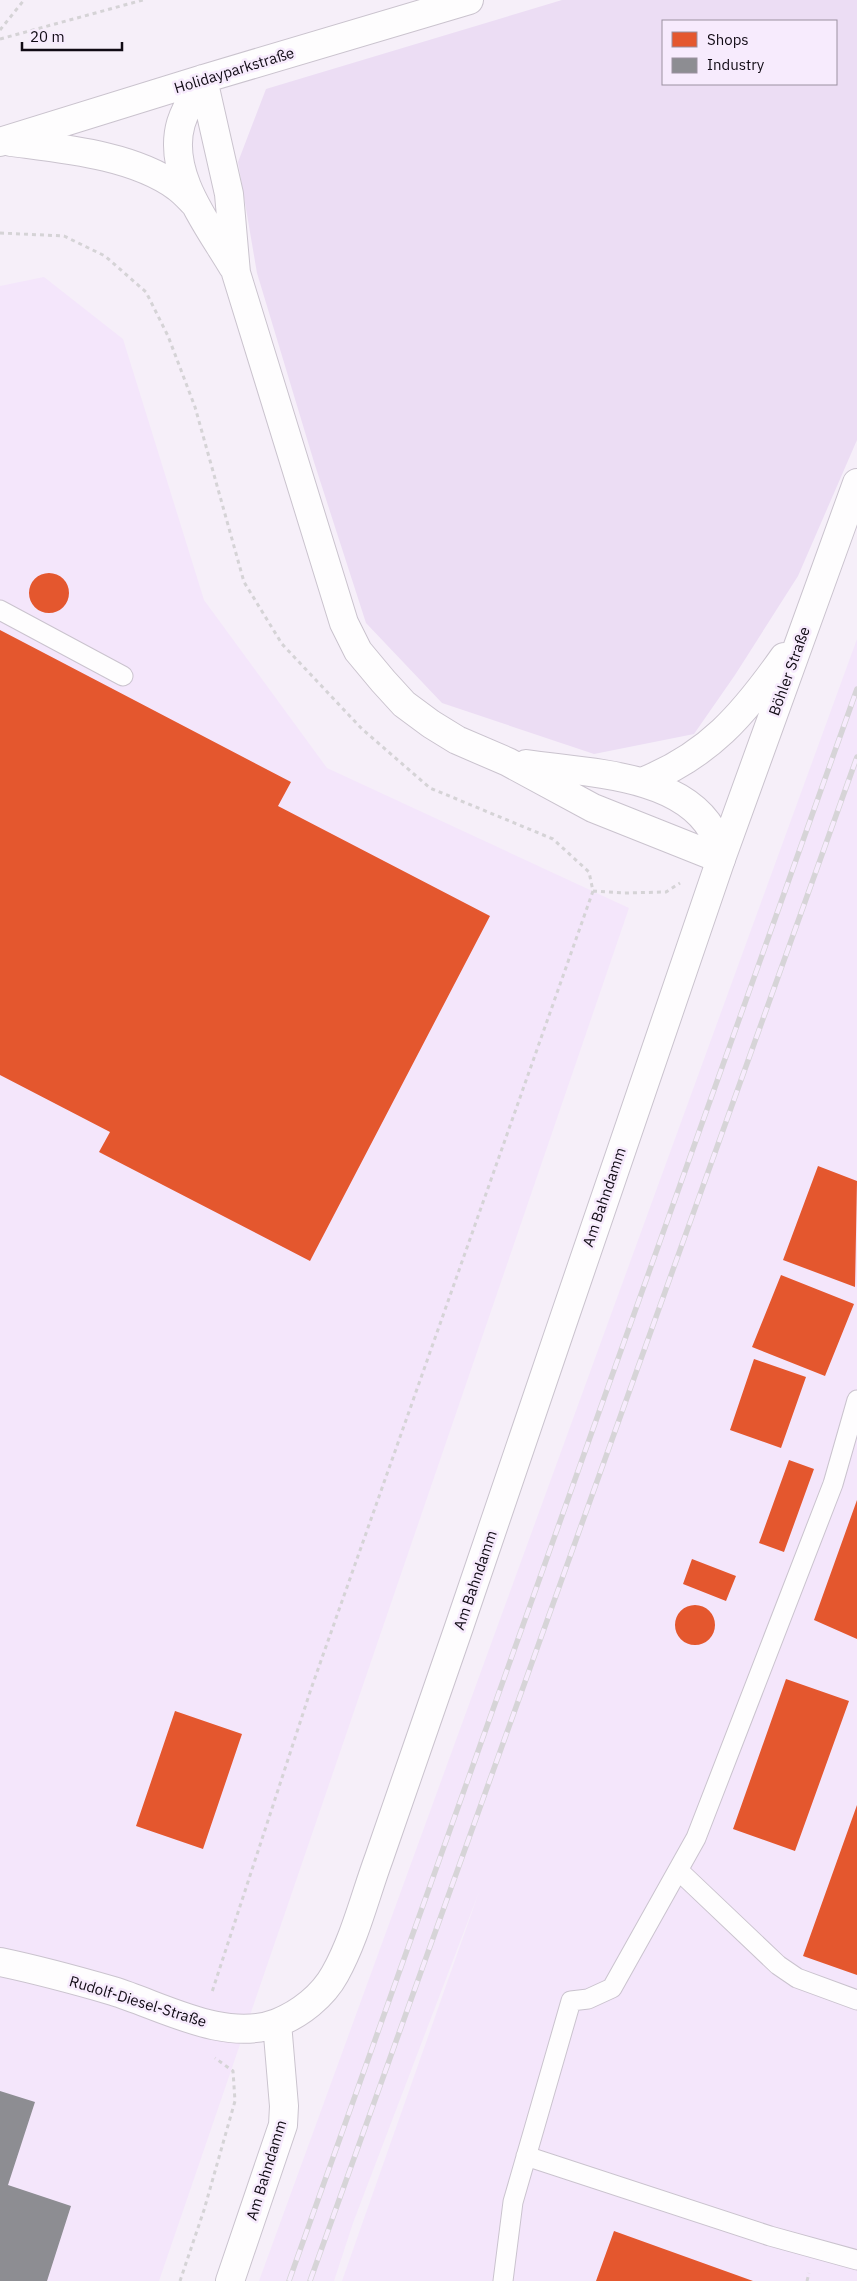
<svg xmlns="http://www.w3.org/2000/svg" width="857" height="2281" viewBox="0 0 857 2281" font-family="'IBM Plex Sans',sans-serif">
<style>
.built{fill:#f4e6fb}
.green{fill:#ecddf4;fill-rule:evenodd}
.shops{fill:#e4572e}
.industry{fill:#8d8d92}
.lines{fill:none;stroke-linecap:round;stroke-linejoin:round}
.lane-casing{stroke:#cac3ce;stroke-width:21}
.street-casing{stroke:#cac3ce;stroke-width:30}
.secondary-casing{stroke:#cac3ce;stroke-width:30}
.path{stroke:#d5d3d6;stroke-width:3;stroke-dasharray:4 4;stroke-linecap:butt}
.lane{stroke:#fefdfe;stroke-width:19}
.street{stroke:#fefdfe;stroke-width:28}
.secondary{stroke:#fefdfe;stroke-width:28}
.rail-casing{stroke:#d6d4d7;stroke-width:5.5}
.rail{stroke:#f7ebfd;stroke-width:4;stroke-dasharray:11;stroke-linecap:butt}
.labels{text-anchor:middle;dominant-baseline:central;stroke-width:5;stroke-linejoin:round;paint-order:stroke}
.street-label{font-size:15px;fill:#100a14;stroke:#f7ebfd}
</style>
<rect width="100%" height="100%" fill="#f6eff9"/>
<path class="built" d="M44 277 123 339 204 600 327 768 629 908 159 2281H0V286Z
M857 639V2281H342L479 1892 353 2223 334 2281H259Z"/>
<path class="green" d="M562 0H857V440L798 576 735 675 694 734 594 754 442 703 366 623 314 462 257 273 238 162 266 89ZM663 21H836V84H663Z"/>
<path class="shops" d="M29 593a20 20 0 1 1 40 0a20 20 0 1 1-40 0Z
M0 630 291 782 278 806 490 916 310 1261 99 1152 110 1132 0 1075Z
M818 1166 857 1181 855 1287 783 1260Z
M781 1275 854 1304 825 1376 752 1347Z
M754 1359 806 1377 781 1448 730 1430Z
M789 1460 814 1469 784 1552 759 1543Z
M857 1500V1639L814 1620Z
M692 1559 736 1576 726 1601 683 1584Z
M675 1625a20 20 0 1 1 40 0a20 20 0 1 1-40 0Z
M786 1679 849 1701 795 1851 733 1829Z
M175 1711 242 1734 203 1849 136 1826Z
M857 1805V1975L803 1956Z
M614 2231 753 2281H596Z"/>
<path class="industry" d="M0 2091 35 2102 8 2185 71 2206 47 2281H0Z"/>
<g class="lines">
<defs>
<path id="lane" d="M0 610 123 676
M678 1870 778 1965 797 1978 857 2000
M526 2156 770 2236 857 2260
M503 2281 513 2202 571 2001 588 1999 612 1988 696 1838 833 1484 857 1400"/>
<path id="street" d="M0 1962C38 1970 75 1980 113 1991 162 2006 225 2043 277 2023 300 2014 323 1996 335 1974 355 1938 365 1896 379 1858 406 1782 431 1706 458 1630 546 1373 632 1116 721 859
M230 2281 283 2125 284 2106 277 2023"/>
<path id="secondary" d="M203 79 229 194 236 273 344 623 358 651 383 681 404 704 431 724 457 740 508 762 593 808 721 859
M203 79C195 93 186 107 181 123 166 174 209 226 233 267
M0 142 203 79 469 0
M11 142C64 149 133 155 177 187 183 191 189 198 194 203
M526 764C584 773 679 773 712 830 717 839 719 849 721 859
M642 782C709 755 743 715 784 657
M721 859 857 483"/>
</defs>
<use href="#lane" class="lane-casing"/>
<use href="#street" class="street-casing"/>
<use href="#secondary" class="secondary-casing"/>
<path class="path" d="M0 30 24 0
M0 39 143 0
M0 233 64 236 105 256 146 292 168 336 195 407 244 582 282 644 362 729 430 788 553 839 589 872 593 891 311 1689 212 1992
M593 891 624 893 666 892 680 883
M180 2281 204 2210 235 2101 233 2071 215 2058
M807 2281 809 2273"/>
<use href="#lane" class="lane"/>
<use href="#street" class="street"/>
<use href="#secondary" class="secondary"/>
<defs>
<path id="rail" d="M289 2281 857 689
M310 2281 857 757"/>
</defs>
<use href="#rail" class="rail-casing"/>
<use href="#rail" class="rail"/>
</g>
<g class="labels">
<g class="street-label">
<text transform="translate(234 70) rotate(-17)">Holidayparkstraße</text>
<text transform="translate(789 671) rotate(-70)">Böhler Straße</text>
<text transform="translate(604 1197) rotate(-71)">Am Bahndamm</text>
<text transform="translate(475 1580) rotate(-71)">Am Bahndamm</text>
<text transform="translate(138 2001) rotate(17)">Rudolf-Diesel-Straße</text>
<text transform="translate(266 2170) rotate(-73)">Am Bahndamm</text>
</g>
</g>
<rect x="662" y="20" width="175" height="65" fill="#f7ebfd" stroke="#9b91a0"/>
<rect x="672" y="32" width="25" height="15" fill="#e4572e" stroke="#9b91a0"/>
<text x="707" y="45" font-size="15" fill="#100a14">Shops</text>
<rect x="672" y="58" width="25" height="15" fill="#8d8d92" stroke="#9b91a0"/>
<text x="707" y="70" font-size="15" fill="#100a14">Industry</text>
<path d="M22 42v8h100v-8" fill="none" stroke="#100a14" stroke-width="2.5"/>
<text x="30" y="42" font-size="15" fill="#100a14" stroke="#f7ebfd" stroke-width="4" paint-order="stroke">20 m</text>
</svg>
